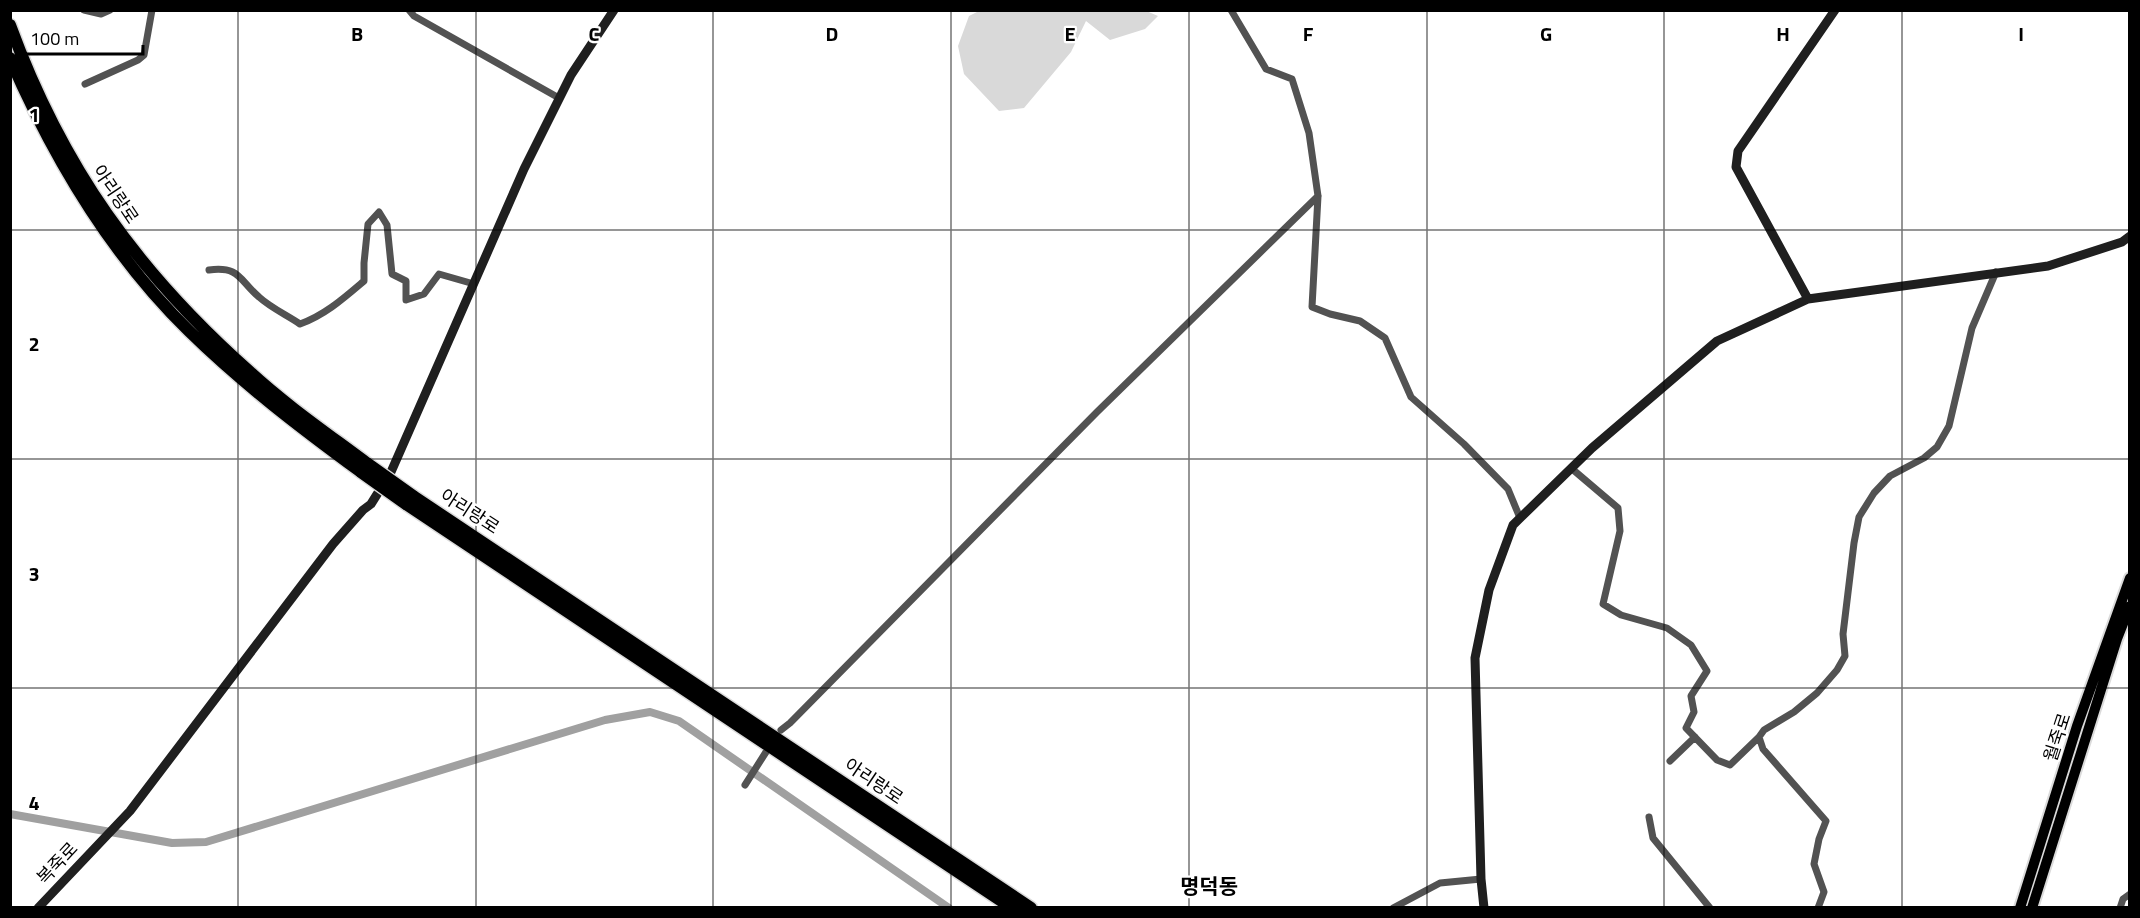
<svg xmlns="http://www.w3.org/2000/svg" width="2140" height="918" viewBox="0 0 2140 918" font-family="'Titillium Web','Noto Sans KR',sans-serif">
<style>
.green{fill:#d9d9d9}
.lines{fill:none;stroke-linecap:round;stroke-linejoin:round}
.canal{stroke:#a0a0a0;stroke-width:8}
.primary-casing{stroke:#dbdbdb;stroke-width:14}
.highway-casing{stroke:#dbdbdb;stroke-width:15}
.street{stroke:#525252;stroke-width:7}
.secondary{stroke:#1f1f1f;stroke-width:9}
.primary{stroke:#000;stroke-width:10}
.highway{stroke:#000;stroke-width:12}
.highway-bridge-casing{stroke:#dbdbdb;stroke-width:15;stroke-linecap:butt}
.highway-bridge{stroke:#000;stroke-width:12}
.grid{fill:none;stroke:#000;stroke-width:1.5;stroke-opacity:0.55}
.labels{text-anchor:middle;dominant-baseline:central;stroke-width:4.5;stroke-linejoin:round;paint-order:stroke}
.street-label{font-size:18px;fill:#000;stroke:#fff}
.quarter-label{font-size:21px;font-weight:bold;fill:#000;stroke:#fff}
.grid-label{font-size:20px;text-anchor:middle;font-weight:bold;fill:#000;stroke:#fff;stroke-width:4.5;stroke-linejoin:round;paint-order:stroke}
</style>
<rect width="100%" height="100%" fill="#fff"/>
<path class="green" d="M1144 10 1158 16 1145 29 1110 40 1086 21 1071 52 1024 108 999 111 964 74 958 46 969 16 979 11Z"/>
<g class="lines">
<path class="canal" d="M10 814 172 843 206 842 605 720 650 712 679 721 949 908"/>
<defs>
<path id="primary" d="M2020 908 2077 726 2130 578
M2032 908 2117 639 2130 606"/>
<path id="highway" d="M10 25C62 167 137 272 250 372 287 406 328 434 368 464
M10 58C54 159 110 254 189 331 242 383 301 428 361 472
M413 496 1031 908
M406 504 1012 908"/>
</defs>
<use href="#primary" class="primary-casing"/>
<use href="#highway" class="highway-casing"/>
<path class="street" d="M84 10 101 14 110 10
M409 10 414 16 559 98
M1231 10 1266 69 1292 79 1309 133 1318 196 1312 307 1330 314 1360 321 1385 338 1411 397 1464 444 1508 489 1520 518
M85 84 138 60 144 55 152 10
M209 270C240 266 239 280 259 297 271 308 287 315 300 324 325 315 344 298 364 281V263L368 224 379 212 387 225 392 274 406 281V300L424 294 439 274 474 284
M1571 468 1618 508 1620 531 1603 604 1621 615 1667 628 1691 645 1707 671 1691 696 1694 712 1686 728 1717 760 1730 765 1759 737
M781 730 790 723 1097 412 1318 196
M1670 761 1695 737
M745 785 766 752
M1649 817 1653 838 1710 908
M1393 908 1440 883 1481 879
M1818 908 1824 892 1814 864 1819 839 1826 821 1763 749 1759 737 1764 730 1794 712 1817 693 1837 670 1845 656 1843 634 1854 543 1859 517 1874 493 1890 476 1924 458 1937 447 1949 426 1972 328 1996 272
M2120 908 2123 899 2130 894"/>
<path class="secondary" d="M1808 299 1736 167 1738 151 1835 10
M38 908 130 811 333 544 363 510 371 504 391 472 524 169 571 75 614 10
M1484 908 1481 879 1475 658 1489 590 1513 525 1592 448 1717 341 1808 299 2048 266 2122 242 2130 236"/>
<use href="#primary" class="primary"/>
<use href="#highway" class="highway"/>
<defs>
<path id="highway-bridge" d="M368 464 413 496
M361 472 406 504"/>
</defs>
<use href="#highway-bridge" class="highway-bridge-casing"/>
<use href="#highway-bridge" class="highway-bridge"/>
</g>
<path class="grid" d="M238 10V908M476 10V908M713 10V908M951 10V908M1189 10V908M1427 10V908M1664 10V908M1902 10V908M10 230H2130M10 459H2130M10 688H2130"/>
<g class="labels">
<g class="street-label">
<text transform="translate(116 194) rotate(56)">아리랑로</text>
<text transform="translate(470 511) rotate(33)">아리랑로</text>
<text transform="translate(2057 737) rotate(-72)">월죽로</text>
<text transform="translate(874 781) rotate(34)">아리랑로</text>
<text transform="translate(57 863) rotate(-47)">복죽로</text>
</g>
<g class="quarter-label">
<text x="1209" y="886">명덕동</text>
</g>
</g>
<g class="grid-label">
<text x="357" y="41">B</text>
<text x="594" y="41">C</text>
<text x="832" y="41">D</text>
<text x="1070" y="41">E</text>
<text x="1308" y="41">F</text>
<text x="1546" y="41">G</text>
<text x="1783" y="41">H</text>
<text x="2021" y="41">I</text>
<text x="34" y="122">1</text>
<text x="34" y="351">2</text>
<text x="34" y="581">3</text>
<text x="34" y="810">4</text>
</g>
<rect width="2140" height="918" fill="none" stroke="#000000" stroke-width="24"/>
<path d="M21 45v9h122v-9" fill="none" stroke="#000000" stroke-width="3"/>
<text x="30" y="45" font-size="18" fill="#000000" stroke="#ffffff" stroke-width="4.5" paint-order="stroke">100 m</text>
</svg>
